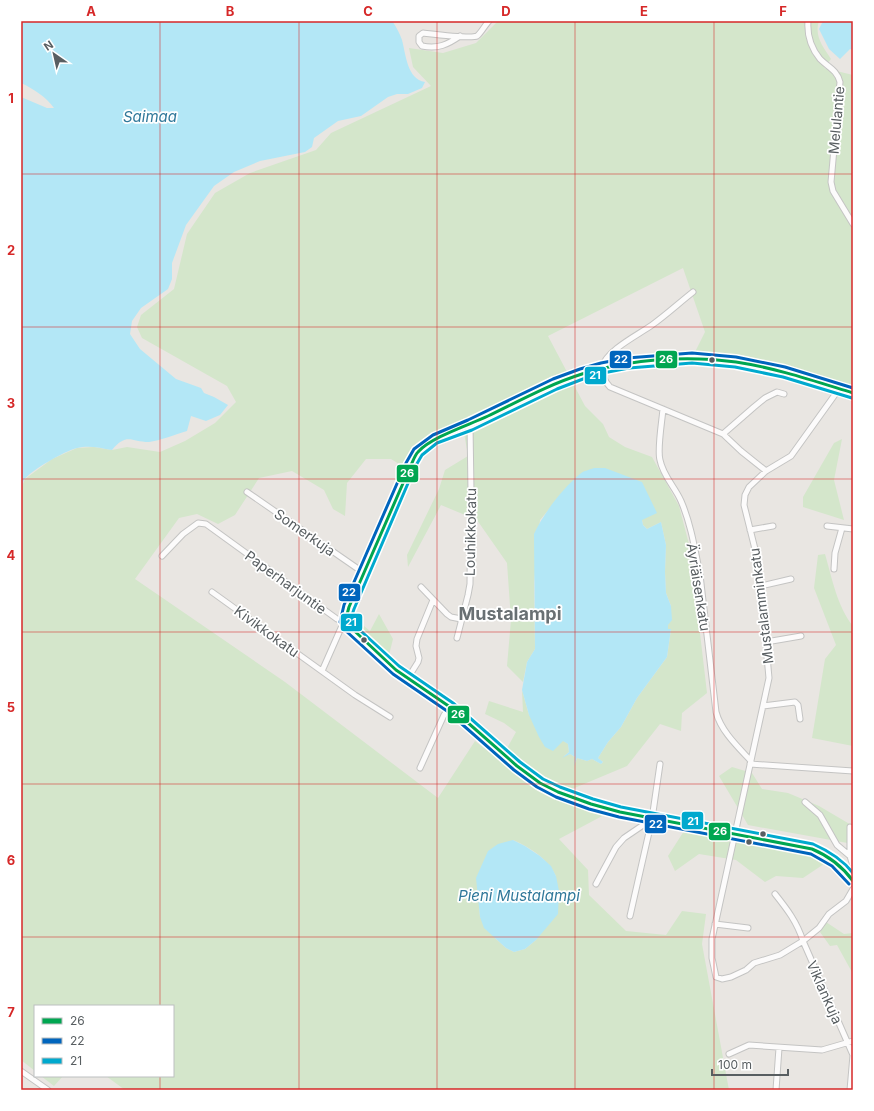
<svg xmlns="http://www.w3.org/2000/svg" width="874" height="1111" viewBox="0 0 874 1111" font-family="Inter,sans-serif">
<style>
.green{fill:#d4e6cb;fill-rule:evenodd}
.water{fill:#b3e7f6}
.lines{fill:none;stroke-linecap:round;stroke-linejoin:round}
.minor-casing{stroke:#c4c4c3;stroke-width:7}
.minor{stroke:#fcfbfb;stroke-width:5}
.bus-1-casing{stroke:#fff;stroke-width:6}
.bus-2-casing{stroke:#fff;stroke-width:6}
.bus-3-casing{stroke:#fff;stroke-width:6}
.bus-1{stroke:#00a651;stroke-width:3}
.bus-2{stroke:#0065bd;stroke-width:3}
.bus-3{stroke:#00a9ce;stroke-width:3}
.grid{fill:none;stroke:#d62828;stroke-width:1;stroke-opacity:0.55}
.bus-dot{fill:#585e61;stroke:#fff;stroke-width:1.5}
.labels{text-anchor:middle;dominant-baseline:central;stroke-width:3.5;stroke-linejoin:round;paint-order:stroke}
.street-label{font-size:14px;fill:#585e61;stroke:#fff}
.water-label{font-size:15px;font-style:italic;fill:#2f789a;stroke:#fff}
.district-label{font-size:18px;font-weight:bold;fill:#697073;stroke:#fff}
.line-badge{stroke:#fff;stroke-width:1.5}
.badge-label{font-size:11px;text-anchor:middle;font-weight:bold;fill:#fff}
.neatline{fill:none;stroke:#d62828;stroke-width:1.5}
.grid-label{font-size:13px;text-anchor:middle;font-weight:bold;fill:#d62828}
</style>
<rect width="100%" height="100%" fill="#e9e6e2"/>
<path class="green" d="M498 21H819C814 36 823 47 831 59L824 68 853 75V385L745 356 695 352 705 332 683 268 548 336 585 406 603 424 609 437 625 447 652 457 679 506 690 548 707 693 682 713 681 731 660 724 627 766 572 789 542 779 523 767 505 752 516 732 504 723 485 714 489 701 523 712 522 690 529 715 568 744 569 752 564 756 570 754 575 757V763L577 758 587 761 592 759 601 764 603 762 598 758 608 742 621 727 637 698 667 657 671 629H668V625L671 606 666 593 665 572 666 545 661 522 647 529 643 525 642 520 565 490 540 520 534 583 535 649 527 662 523 682 507 666 511 620 507 563 477 520 441 505 408 567 407 555 439 489 445 470 468 456 462 421 420 441 410 453 404 467 391 459H366L347 483 345 516 333 509 324 490 292 471 259 478 235 515 218 524 197 514 179 518 135 579 285 682 438 798 475 741 537 789 606 814 559 839 588 870 589 895 626 931 666 935 682 911 706 914 702 944 729 1090H125L106 1076H173V1006H35V1071L21 1060 22 486 25 479 52 459 77 448 94 447 112 450 127 447 160 452 185 441 215 423 236 402 227 386 142 338 137 327 141 315 174 289 187 234 215 193 250 173 316 150 331 133 431 86 413 67 409 48 443 53 476 43ZM513 840C531 848 547 858 556 876L536 940 525 949 514 952 506 948 496 939 480 917 479 905Z
M842 439 834 480 844 520 803 507V497L834 443Z
M825 554C832 578 837 606 853 626V746L812 738 825 659 836 645 814 588 818 555Z
M379 614 393 639 388 659 360 632 364 626 370 631Z
M732 767 752 773 762 789 788 793 819 806 853 826V844L748 825 719 776Z
M684 831 803 852 827 862 803 878 776 876 765 882 736 860 699 854 675 871 668 856Z
M826 922 844 934 853 933V974L837 945 830 946 820 932Z
M41 1076H63L54 1086Z"/>
<path class="water" d="M21 21H392C396 26 400 34 402 40 406 55 407 79 425 82L422 88 408 94H397L388 97 361 116 338 121 314 138 312 147 305 152 260 161 234 172 214 186 186 225 172 263V279L168 289 141 308 132 321 130 334 140 349 176 379 201 388 204 393 214 397 228 405 220 415 206 421 191 416 187 431C177 434 159 441 149 442 131 442 127 432 112 450 100 448 89 445 77 448 65 451 31 470 24 480 21 485 22 490 21 496V97L47 108H54C46 97 34 89 21 83Z
M823 21H853V50L850 49 840 59 829 49 819 29Z
M594 468H605L642 482 657 513 642 520 643 525 647 529 661 522 666 545 665 572 666 593 671 606 672 620 668 625V629H671L667 657 637 698 621 727 608 742 598 758 603 762 601 764 592 759 587 761 577 758 574 766 575 757 570 754 562 758 569 752 568 744 563 741 553 751 545 747 539 737 529 715 522 690 527 662 535 649 534 534C543 514 563 488 580 474 583 471 589 470 594 468Z
M513 840 525 846 540 856 551 866 556 876 559 891 558 914 536 940 525 949 514 952 506 948 484 928 480 917 476 878 488 851 498 844Z"/>
<g class="lines">
<defs>
<path id="minor" d="M808 21C807 34 811 48 820 59 828 67 837 70 840 82L831 182 833 191 853 224
M460 36C447 45 438 49 422 46L419 42V36L423 33C432 34 471 39 477 36 481 33 485 25 489 21
M693 292C679 303 666 315 652 325 638 335 607 350 602 367 601 374 605 382 610 387L723 434 741 451 766 471
M839 389 791 456 766 471 749 487 745 495 744 505 756 553 759 569 769 678 712 939V958L716 977 722 979 731 977 746 970 754 963 780 955 803 941 819 928 829 914 846 901 853 889
M663 409C662 421 657 450 660 460 663 476 675 487 681 501 691 524 695 550 700 575L716 712C721 731 737 746 751 761
M723 434 754 407 765 398 777 392 784 394
M247 492 364 573
M827 526 853 529
M750 530 773 526
M162 556 183 534 198 523 206 524 337 619 345 622 349 627 396 670 450 707 517 766 540 783 558 792 591 804 620 812 812 849C830 856 842 865 853 881
M834 569 835 553 842 528
M761 586 791 579
M421 587 447 614 451 617 461 619
M212 592 355 695 390 717
M457 638 468 595 470 584 471 492 470 425
M766 642 801 636
M322 671 341 628 345 622 349 607 411 465 418 452 425 446 435 439 470 425 555 384 581 374 602 368 628 363 692 358 736 362 784 372 853 393
M408 678 418 662 419 658 416 646 417 639 433 600
M763 706 795 702 798 705 800 719
M750 764 853 771
M420 768 444 715 450 707
M805 802 820 815 837 845 850 856
M850 827V856L853 866
M596 884 616 847 624 838 652 819
M775 894C787 909 797 922 803 941L853 1055 850 1090
M630 916 652 819 660 764
M715 924 748 928
M729 1054 749 1045 822 1050 853 1041
M21 1071 48 1090
M776 1090 779 1048"/>
</defs>
<use href="#minor" class="minor-casing"/>
<use href="#minor" class="minor"/>
<defs>
<path id="bus-1" d="M345 622 349 607 411 465C413 461 415 455 418 452 431 437 469 425 488 416 519 401 550 384 582 374 629 359 687 355 736 362 776 368 814 381 853 393
M345 622 396 670 450 707 517 766 540 783 558 792 591 804 620 812 812 849C829 856 842 866 853 881"/>
<path id="bus-2" d="M849 884 832 866 811 854 619 817 589 809 556 797 537 787 514 770 447 711 393 674 346 631 340 622 344 605 406 463 414 449 433 435 468 420 553 379 580 369 601 363 627 358 692 353 736 357 785 367 853 388"/>
<path id="bus-3" d="M852 398 783 377 735 367 692 363 629 368 603 373 583 379 557 389 472 430 437 443 422 455 415 467 354 609 350 621 399 666 453 703 520 762 543 779 560 787 593 799 621 807 813 844C829 851 842 859 853 873"/>
</defs>
<use href="#bus-1" class="bus-1-casing"/>
<use href="#bus-2" class="bus-2-casing"/>
<use href="#bus-3" class="bus-3-casing"/>
<use href="#bus-1" class="bus-1"/>
<use href="#bus-2" class="bus-2"/>
<use href="#bus-3" class="bus-3"/>
</g>
<path class="grid" d="M160 21V1006M299 21V1090M437 21V1090M575 21V1090M714 21V1090M21 174H853M21 327H853M21 479H853M21 632H853M21 784H853M21 937H853M160 1076V1090"/>
<g class="bus-dot">
<circle cx="712" cy="360" r="3.5"/>
<circle cx="364" cy="640" r="3.5"/>
<circle cx="763" cy="834" r="3.5"/>
<circle cx="749" cy="842" r="3.5"/>
</g>
<g class="labels">
<g class="street-label">
<text transform="translate(836 120) rotate(-85)">Melulantie</text>
<text transform="translate(305 532) rotate(35)">Somerkuja</text>
<text transform="translate(470 532) rotate(-89)">Louhikkokatu</text>
<text transform="translate(286 582) rotate(36)">Paperharjuntie</text>
<text transform="translate(699 587) rotate(81)">Äyriäisenkatu</text>
<text transform="translate(761 606) rotate(-97)">Mustalamminkatu</text>
<text transform="translate(267 631) rotate(36)">Kivikkokatu</text>
<text transform="translate(825 992) rotate(66)">Viklankuja</text>
</g>
<g class="water-label">
<text x="150" y="116">Saimaa</text>
<text x="519" y="895">Pieni Mustalampi</text>
</g>
<g class="district-label">
<text x="510" y="613">Mustalampi</text>
</g>
</g>
<g class="line-badge">
<rect x="609" y="350" width="23" height="19" rx="4" fill="#0065bd"/>
<rect x="655" y="350" width="23" height="19" rx="4" fill="#00a651"/>
<rect x="584" y="366" width="23" height="19" rx="4" fill="#00a9ce"/>
<rect x="396" y="464" width="23" height="19" rx="4" fill="#00a651"/>
<rect x="338" y="583" width="23" height="19" rx="4" fill="#0065bd"/>
<rect x="340" y="613" width="23" height="19" rx="4" fill="#00a9ce"/>
<rect x="447" y="705" width="23" height="19" rx="4" fill="#00a651"/>
<rect x="681" y="811" width="23" height="19" rx="4" fill="#00a9ce"/>
<rect x="644" y="814" width="23" height="20" rx="4" fill="#0065bd"/>
<rect x="708" y="822" width="23" height="19" rx="4" fill="#00a651"/>
</g>
<g class="badge-label">
<text x="621" y="363">22</text>
<text x="666" y="363">26</text>
<text x="595" y="379">21</text>
<text x="407" y="477">26</text>
<text x="349" y="596">22</text>
<text x="351" y="626">21</text>
<text x="458" y="718">26</text>
<text x="693" y="825">21</text>
<text x="656" y="828">22</text>
<text x="720" y="835">26</text>
</g>
<rect width="874" height="1111" fill="none" stroke="#ffffff" stroke-width="44"/>
<rect x="34" y="1005" width="140" height="72" fill="#ffffff" stroke="#bcbfc0"/>
<rect x="42" y="1018" width="20" height="6" fill="#00a651" stroke="#bcbfc0"/>
<text x="70" y="1025" font-size="12" fill="#585e61">26</text>
<rect x="42" y="1038" width="20" height="6" fill="#0065bd" stroke="#bcbfc0"/>
<text x="70" y="1045" font-size="12" fill="#585e61">22</text>
<rect x="42" y="1058" width="20" height="6" fill="#00a9ce" stroke="#bcbfc0"/>
<text x="70" y="1065" font-size="12" fill="#585e61">21</text>
<g transform="translate(54 54) rotate(326)" stroke="#ffffff" stroke-width="3" paint-order="stroke">
<path d="M0-3L7 15L0 10L-7 15Z" fill="#585e61"/>
<text y="-6" font-size="11" font-weight="bold" text-anchor="middle" fill="#585e61">N</text>
</g>
<path d="M712 1069v6h76v-6" fill="none" stroke="#585e61" stroke-width="2"/>
<text x="718" y="1069" font-size="12" fill="#585e61" stroke="#ffffff" stroke-width="3" paint-order="stroke">100 m</text>
<rect x="22" y="22" width="830" height="1067" class="neatline"/>
<g class="grid-label">
<text x="91" y="16">A</text>
<text x="230" y="16">B</text>
<text x="368" y="16">C</text>
<text x="506" y="16">D</text>
<text x="644" y="16">E</text>
<text x="783" y="16">F</text>
<text x="11" y="103">1</text>
<text x="11" y="255">2</text>
<text x="11" y="408">3</text>
<text x="11" y="560">4</text>
<text x="11" y="712">5</text>
<text x="11" y="865">6</text>
<text x="11" y="1017">7</text>
</g>
</svg>
